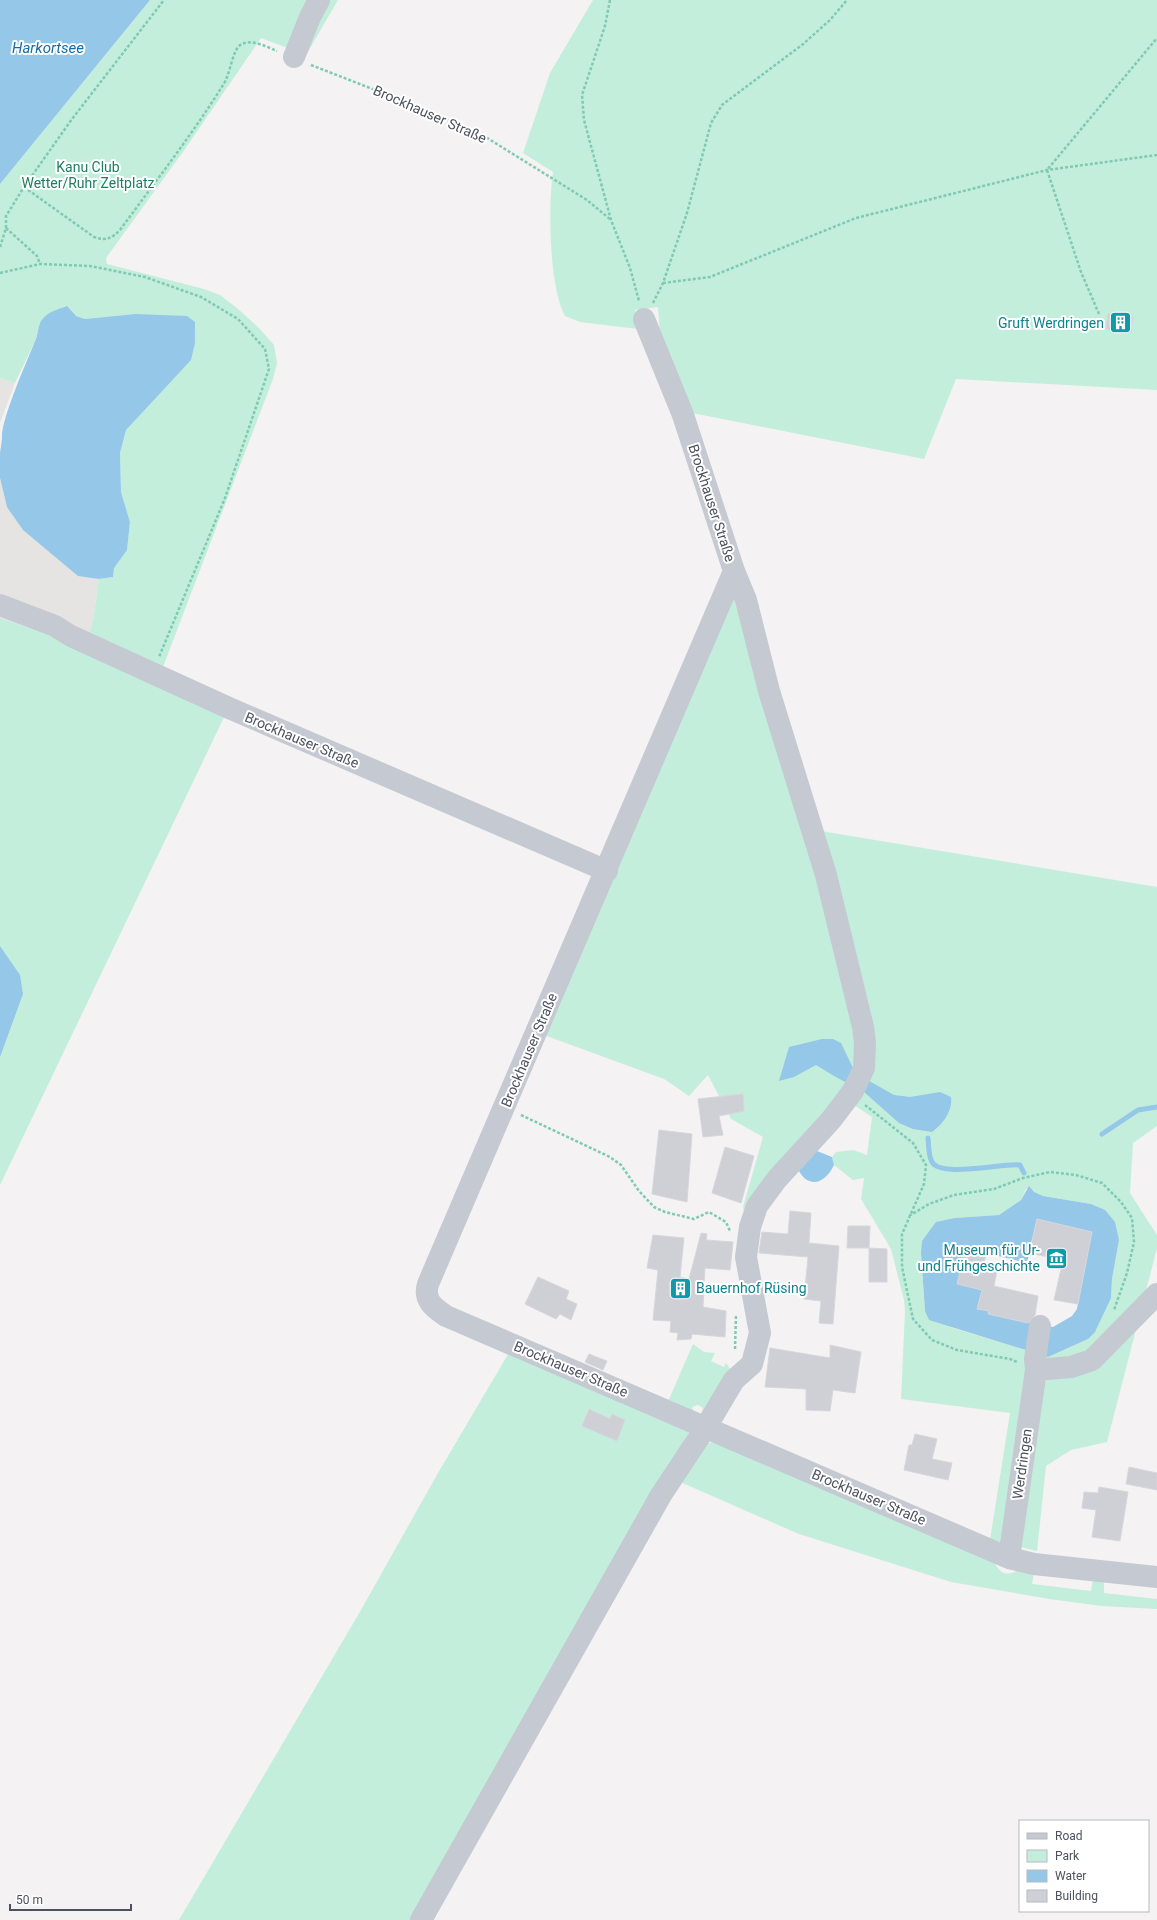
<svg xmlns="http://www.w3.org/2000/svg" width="1157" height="1920" viewBox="0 0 1157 1920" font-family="Roboto,sans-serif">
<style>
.education{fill:#e5e4e3}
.green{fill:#c4eedc;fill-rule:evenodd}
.water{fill:#94c7e8;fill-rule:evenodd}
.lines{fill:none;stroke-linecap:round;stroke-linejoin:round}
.stream{stroke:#94c7e8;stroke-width:5}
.building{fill:#cfd0d6;stroke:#d6d7dd}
.path{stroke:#7ecab3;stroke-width:2.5;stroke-dasharray:3 2;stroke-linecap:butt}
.minor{stroke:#c4c9d2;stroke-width:22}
.labels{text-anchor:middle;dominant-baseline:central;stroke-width:4;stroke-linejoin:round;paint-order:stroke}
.street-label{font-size:14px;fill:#4b515e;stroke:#fff}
.park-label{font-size:14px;fill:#1e7e60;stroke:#fff}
.culture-label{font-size:14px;fill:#0d838f;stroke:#fff;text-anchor:end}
.water-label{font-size:15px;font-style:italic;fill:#156da7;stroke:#fff}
</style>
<rect width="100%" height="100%" fill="#f4f2f2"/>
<path class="education" d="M0 378 15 383 0 423Z
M0 478 7 507 78 576 99 579 93 620 85 648 0 618Z"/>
<path class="green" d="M150 0H338L306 55 261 38 185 149 106 258 107 264 204 289 220 295 238 309 259 328 274 345 277 363 273 379 158 680 227 711 0 1185V618L85 648 93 620 99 579 113 577 114 568 127 549 130 522 121 492 120 453 126 430 147 406 135 314 85 319 76 316 40 322 36 339 15 383 0 378V184Z
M593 0H1157V390L956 379 924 459 687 412 660 334 658 307 635 310 638 329 580 322 565 316C549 287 548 207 553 172L523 153 550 73Z
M738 597 815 830 1157 887V1126L1133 1143 1130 1193 1157 1235V1248L1107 1442 1071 1450 1046 1466 1037 1551 990 1540 1010 1413 901 1399 905 1311 904 1300 891 1249 861 1199 864 1178 853 1180 834 1165 832 1157 836 1152 853 1150 867 1155 872 1117 842 1097 745 1217 743 1207 763 1137 731 1119 708 1075 689 1096 664 1079 544 1035 729 601ZM1026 1189 1043 1196 1091 1204 1119 1240 1112 1279 1111 1298 1088 1339 1048 1357 953 1328 925 1311 921 1253 955 1218 999 1215 1021 1200Z
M693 1344 704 1352 715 1353 711 1361 724 1367 726 1363 731 1370 703 1416 701 1413 703 1408 698 1405 692 1407 694 1412 667 1404Z
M510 1351 690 1431 412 1920H179L361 1610 438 1473Z
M714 1442 994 1560C998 1573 1007 1578 1019 1569L1034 1572 1032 1584 1091 1591 1093 1579 1104 1581V1593L1157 1599V1609L1102 1606 1049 1599 951 1582 799 1534 678 1481 705 1444Z"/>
<path class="water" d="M0 0H150L0 184Z
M67 306 76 316 85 319 135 314 187 316 195 322V343L191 360 126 430 120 453 121 492 130 522 127 550 114 568 113 577 99 579 78 576 23 530 7 507 0 478V453L2 439C0 421 28 359 36 339 38 334 38 326 41 321 47 312 56 310 67 306Z
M0 946 20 975 23 994 0 1057Z
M822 1039H833L841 1043 853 1068 871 1082 894 1095 910 1097 940 1092 951 1097C953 1111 943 1124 932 1132L913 1129 899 1123 864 1092 834 1076 816 1065 794 1077 779 1081 789 1047Z
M817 1151 832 1157 834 1165C826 1182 810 1190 799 1171Z
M1029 1186 1034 1192 1043 1196 1091 1204 1105 1210 1115 1222 1119 1240 1112 1279 1111 1298 1095 1332 1088 1339 1048 1357 929 1320 925 1311 921 1253 922 1241 936 1222 955 1218 999 1215 1021 1200ZM1037 1219 1092 1232 1077 1309 1072 1316 1053 1327 989 1314V1311L980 1309 978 1305 982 1290 958 1284 966 1246 986 1250V1253L1027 1263Z"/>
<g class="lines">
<path class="stream" d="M1102 1134 1138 1110 1157 1107
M928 1138C929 1146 928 1155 932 1162 941 1178 1003 1163 1020 1165L1024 1173"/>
</g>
<path class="building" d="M1108 314 1133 317 1131 332 1106 329Z
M743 1094 744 1111 719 1116 723 1135 703 1137 698 1099Z
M659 1130 692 1134 687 1202 652 1194Z
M725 1147 754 1156 741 1203 712 1193Z
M790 1211 811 1213 809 1243 839 1246 833 1324 819 1323 821 1301 804 1299 808 1257 759 1253 762 1232 788 1234Z
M1037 1219 1092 1232 1078 1304 1054 1300 1063 1260 1029 1253Z
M848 1226H870L869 1248H847Z
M701 1233 707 1234 706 1240 733 1242 730 1270 705 1268 703 1307 726 1311 725 1337 692 1334 691 1339 677 1340 678 1333 670 1332 671 1321 653 1320 658 1270 647 1268 653 1235 684 1238 680 1277 689 1279Z
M966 1246 987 1250 983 1268 997 1271 994 1286 1038 1296 1035 1315 1028 1323 988 1314 989 1311 977 1309 982 1290 957 1284Z
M869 1248 887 1249V1282H869Z
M538 1277 569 1291 566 1299 577 1304 571 1320 560 1314 556 1319 525 1304Z
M830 1345 861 1352 855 1393 833 1390 830 1411 806 1410V1389L765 1387 770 1348 830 1358Z
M589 1354 607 1361 603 1370 585 1362Z
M589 1409 610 1419 612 1414 625 1420 617 1441 582 1426Z
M915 1434 937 1439 932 1459 952 1463 948 1480 904 1470 909 1445H912Z
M1129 1467 1157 1473V1490L1126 1484Z
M1099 1487 1128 1492 1120 1541 1092 1537 1096 1510 1082 1508 1084 1492 1098 1493Z"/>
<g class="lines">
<path class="path" d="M610 0 605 26 582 95 584 120 611 220 630 268 639 301
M311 65 406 102 484 136 587 200 611 220
M24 187 94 237C106 241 111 239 120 230 155 182 192 135 223 85 230 75 232 53 239 46 249 37 267 47 277 51
M6 228 37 256 40 264
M0 247 6 228V216L24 187 72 119 164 0
M0 273 40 264 90 266 145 277 201 297 238 319 265 349 269 369 225 498 159 657
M663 283 710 277 856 218 1047 170 1157 155
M653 303 663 283 687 213 711 123 722 105 802 45 830 20 847 0
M1099 314 1081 272 1047 170 1157 38
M865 1105 913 1143 926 1165 924 1184 902 1234V1267L913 1319 932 1340 957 1350 1010 1359 1017 1362
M521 1115 610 1157 621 1165 639 1191 654 1207 665 1212 694 1219 709 1212 726 1222 730 1231
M909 1216 929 1204 954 1195 994 1189 1023 1178 1050 1172 1076 1175 1102 1183 1121 1202 1132 1218 1134 1242 1127 1273 1114 1310
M735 1349 736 1314"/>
<path class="minor" d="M294 57 310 17 319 0
M734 571 428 1284C423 1300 434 1308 446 1316L1009 1558 1034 1564 1157 1577
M0 605 55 626 71 636 229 708 607 871
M1036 1370 1071 1367 1092 1360 1157 1294
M1009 1558 1036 1370 1035 1359 1040 1326
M421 1920 661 1495 706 1427 734 1380 752 1364 760 1333 746 1257 750 1227 757 1206 777 1179 831 1120 853 1091 864 1068 865 1043 863 1027 826 875 769 691 746 600 734 571 683 415 644 319"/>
</g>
<defs>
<symbol id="building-square" viewBox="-11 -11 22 22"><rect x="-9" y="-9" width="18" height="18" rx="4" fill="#0f9aa8" stroke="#fff"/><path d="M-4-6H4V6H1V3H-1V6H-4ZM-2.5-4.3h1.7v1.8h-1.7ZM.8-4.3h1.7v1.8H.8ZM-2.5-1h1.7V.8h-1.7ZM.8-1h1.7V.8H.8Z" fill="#fff"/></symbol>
<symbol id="museum-square" viewBox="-11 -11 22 22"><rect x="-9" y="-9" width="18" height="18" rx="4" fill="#0f9aa8" stroke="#fff"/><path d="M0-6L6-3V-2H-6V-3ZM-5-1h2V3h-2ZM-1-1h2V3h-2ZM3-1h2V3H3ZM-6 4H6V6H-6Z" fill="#fff"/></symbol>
</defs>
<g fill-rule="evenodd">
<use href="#building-square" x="1108" y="310" width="25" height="25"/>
<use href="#museum-square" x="1044" y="1246" width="25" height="25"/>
<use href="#building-square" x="668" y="1276" width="25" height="25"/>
</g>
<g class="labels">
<g class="street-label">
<text transform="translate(430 114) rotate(24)">Brockhauser Straße</text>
<text transform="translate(712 503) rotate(72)">Brockhauser Straße</text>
<text transform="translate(302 740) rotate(23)">Brockhauser Straße</text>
<text transform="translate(529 1050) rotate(-67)">Brockhauser Straße</text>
<text transform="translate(571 1369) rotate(23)">Brockhauser Straße</text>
<text transform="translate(1022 1464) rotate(-82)">Werdringen</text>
<text transform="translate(869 1497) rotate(23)">Brockhauser Straße</text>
</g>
<g class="park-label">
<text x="88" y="167">Kanu Club<tspan x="88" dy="16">Wetter/Ruhr Zeltplatz</tspan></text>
</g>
<g class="culture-label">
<text x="1104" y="323">Gruft Werdringen</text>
<text x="1040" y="1250">Museum für Ur-<tspan x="1040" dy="16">und Frühgeschichte</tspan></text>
<text x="696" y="1288" text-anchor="start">Bauernhof Rüsing</text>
</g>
<g class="water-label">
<text x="48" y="48">Harkortsee</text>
</g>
</g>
<rect x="1019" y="1820" width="130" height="92" fill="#ffffff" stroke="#b7b9bf"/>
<rect x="1027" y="1833" width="20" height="6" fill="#c4c9d2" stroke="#b7b9bf"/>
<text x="1055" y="1840" font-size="12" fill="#4b515e">Road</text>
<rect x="1027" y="1850" width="20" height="12" fill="#c4eedc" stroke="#b7b9bf"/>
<text x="1055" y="1860" font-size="12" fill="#4b515e">Park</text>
<rect x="1027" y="1870" width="20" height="12" fill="#94c7e8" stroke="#b7b9bf"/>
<text x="1055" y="1880" font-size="12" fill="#4b515e">Water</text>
<rect x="1027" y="1890" width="20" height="12" fill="#cfd0d6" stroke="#b7b9bf"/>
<text x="1055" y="1900" font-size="12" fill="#4b515e">Building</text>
<path d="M10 1904v6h121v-6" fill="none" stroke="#4b515e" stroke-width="2"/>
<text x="16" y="1904" font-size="12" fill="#4b515e" stroke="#ffffff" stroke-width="3" paint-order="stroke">50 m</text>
</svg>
